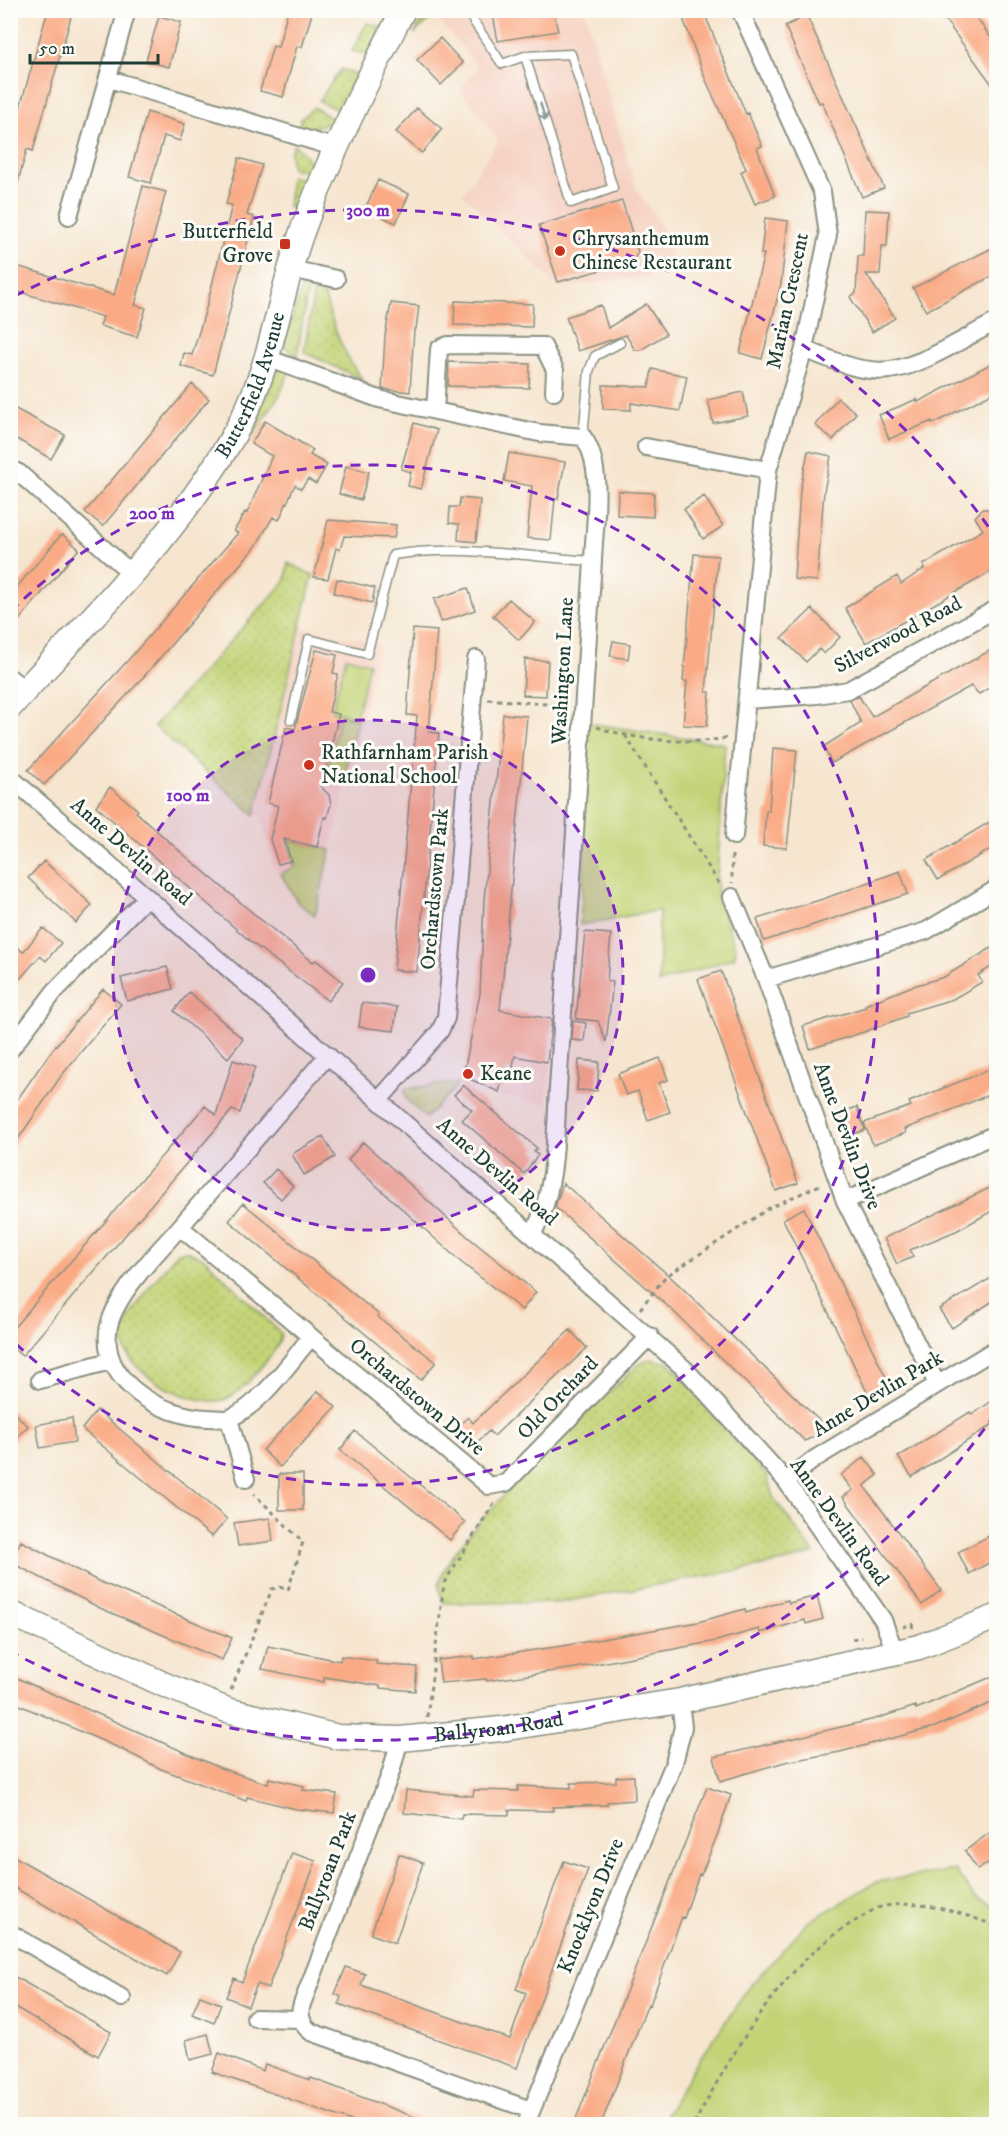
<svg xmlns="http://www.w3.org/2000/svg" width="1007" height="2135" viewBox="0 0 1007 2135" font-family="'IM FELL DW Pica',serif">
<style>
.built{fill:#f6d2c3}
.grass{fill:url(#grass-dots);stroke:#718855;stroke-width:1.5}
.park{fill:#c3d376;stroke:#718855;stroke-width:1.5}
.building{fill:#faab86}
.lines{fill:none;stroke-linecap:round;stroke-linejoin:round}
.lane-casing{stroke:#8a9182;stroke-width:11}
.street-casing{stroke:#8a9182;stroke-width:20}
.secondary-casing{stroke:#8a9182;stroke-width:27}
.path{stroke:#8a9182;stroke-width:3;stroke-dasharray:4.5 4.5;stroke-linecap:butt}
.lane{stroke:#fff;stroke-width:8}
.street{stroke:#fff;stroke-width:16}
.secondary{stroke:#fff;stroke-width:24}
.oneway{stroke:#8f9e9a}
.ring{fill:none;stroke:#7b2cbf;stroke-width:3;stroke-dasharray:10 8}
.poi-dot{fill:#c8321e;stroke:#fdfcf7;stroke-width:2}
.labels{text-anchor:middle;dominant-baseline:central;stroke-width:6;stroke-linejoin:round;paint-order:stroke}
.poi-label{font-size:21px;fill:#1f3d34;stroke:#fdfcf7;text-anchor:start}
.street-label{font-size:21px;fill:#1f3d34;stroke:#fdfcf7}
.centre{fill:#7b2cbf;stroke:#fdfcf7;stroke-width:3}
.ring-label{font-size:18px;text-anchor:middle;font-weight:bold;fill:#7b2cbf;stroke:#fdfcf7;stroke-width:6;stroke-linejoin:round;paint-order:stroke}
</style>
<defs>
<pattern id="grass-dots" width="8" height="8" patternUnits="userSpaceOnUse" patternTransform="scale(1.5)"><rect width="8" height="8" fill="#c3d376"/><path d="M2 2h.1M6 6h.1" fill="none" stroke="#a7b667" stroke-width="1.8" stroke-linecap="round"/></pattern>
</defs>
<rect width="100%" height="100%" fill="#fdfcf7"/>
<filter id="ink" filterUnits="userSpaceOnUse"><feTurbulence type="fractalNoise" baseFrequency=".0167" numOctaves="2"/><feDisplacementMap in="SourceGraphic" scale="12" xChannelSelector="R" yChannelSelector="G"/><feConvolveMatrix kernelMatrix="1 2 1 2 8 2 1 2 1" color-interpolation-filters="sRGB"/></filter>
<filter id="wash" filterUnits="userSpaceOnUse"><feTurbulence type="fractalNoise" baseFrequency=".008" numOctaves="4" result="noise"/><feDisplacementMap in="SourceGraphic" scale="24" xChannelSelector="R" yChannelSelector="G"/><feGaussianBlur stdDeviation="1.35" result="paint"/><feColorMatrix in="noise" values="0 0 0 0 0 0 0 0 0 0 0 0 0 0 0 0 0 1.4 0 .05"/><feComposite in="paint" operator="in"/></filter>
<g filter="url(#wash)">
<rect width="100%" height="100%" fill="#f6e5cf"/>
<path class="built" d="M439 10 585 11 636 189 658 220 678 273 558 287 463 194 498 141 460 89 479 67 435 16Z
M302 628 380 643 315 915 298 903 272 863 261 815H255Z
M477 1005 551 1017 553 1029 546 1105 462 1087Z"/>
<path class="grass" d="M426 11H439L414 34Z
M367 23 382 27 368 55 352 51Z
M341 69 358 75 343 108H333L319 101Z
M314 107 336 121 312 128H298L301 119Z
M294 144 306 156 313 170 292 169 290 154Z
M291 176 308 182 299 209 288 207Z
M304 286 308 287 297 357 285 347V339L301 289Z
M314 289 323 291C333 325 341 352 363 380L304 352Z
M277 368 290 370 280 394 252 437 250 435Z
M288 563 313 575 255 815 154 726 286 580Z
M444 1084H459L426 1118 406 1099 405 1089Z
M187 1251 204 1258 281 1333C280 1346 272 1354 264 1364 254 1376 238 1396 223 1400 190 1407 117 1371 123 1332 126 1314 164 1269 177 1253Z
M649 1359 670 1363 767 1476 773 1497 814 1553 789 1561 557 1603H443C442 1598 439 1590 439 1585 443 1542 601 1401 638 1365Z"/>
<path class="park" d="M346 657 369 663 356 717 332 711Z
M340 715 357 719 343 783 325 779Z
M587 723 725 744 717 880 718 899 736 950 734 958 659 983V910L580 925 584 867 582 791Z
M288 840 331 850 315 915 298 903 281 874 295 867Z
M955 1870 975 1898 996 1908V2124H661L691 2072 750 1986 808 1922 876 1882Z"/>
<g id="blocks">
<path class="building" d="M48 10H73L33 151 27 149 15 193 10 192V142Z
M288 10H313L302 47 297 46 283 97 260 91 273 46 278 47Z
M492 10H553L558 31 498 41Z
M680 10H703L746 114 748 113 762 146 757 148 775 196 755 204 741 172 746 169 705 78Z
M938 10H971L984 28 996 45V90Z
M159 16 181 22 169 67 146 61Z
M807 16 884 188 862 197 822 102 819 103 785 26Z
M440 38 463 63 441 85 417 60Z
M417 108 442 129 422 153 396 132Z
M147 112 185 124 180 141 164 136 151 183 129 177Z
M239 158 262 165 247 215 254 217 213 375 181 366 184 353 192 355 207 305 232 205 226 204Z
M378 180 409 194 396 223 365 209Z
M143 186 166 192 135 305 146 308 137 337 100 326 103 317 10 289V264L114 295Z
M622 201 638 252 633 261 558 282 539 225Z
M865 210 889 211 887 246H882L880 274H866L895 318 872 332 850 297 856 293 858 256H863Z
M765 218 788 221 781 284 762 359 740 353 764 254H761Z
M996 246V274L926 311 913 288Z
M455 301 533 304 532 327 454 325Z
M391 303 419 306 416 329H414L410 392 382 389 385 336Z
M646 304 666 334 641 350H635L626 335 578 351 566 317 601 305 608 328Z
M996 361V391L933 424 932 421 889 439 879 415 917 399 918 402Z
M449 362 530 364 529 388 448 386Z
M652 369 687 376 680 411 631 403V410L603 409V385L649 387Z
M192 384 209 399 103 526 85 512Z
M743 392 748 416 713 423 708 400Z
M838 398 856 413 833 440 815 425Z
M10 406 65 435 51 459 10 435Z
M265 421 313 450 310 455 327 465 316 484 308 479 301 489 295 485 279 520 273 517 256 546 140 681 44 785 28 770 130 658 238 533 234 531 245 512 247 513 272 456 251 444Z
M414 423 437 430 421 489 408 486 411 472 401 469Z
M808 451 831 456 824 491 817 581 794 579 800 490Z
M509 453 565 462 558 499H555L551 540 527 538 532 486 504 481Z
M346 466 369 472 361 500 339 494Z
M618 491 654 493 653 517 617 515Z
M704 496 723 526 703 539 684 509Z
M460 498 480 500 476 542 458 540 459 524 449 523 450 507H459Z
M982 509H988L996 522V569L866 643 845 608 897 576 901 584 925 568 923 565 983 530 975 517Z
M328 520 396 525 394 538 344 536 340 550 336 548 328 579 314 577Z
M62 534 79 549 10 631V595Z
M694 554 718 556 706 692H710L707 726 683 725 687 681H683Z
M337 579 375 588 372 603 334 593Z
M468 588 475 610 441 622 434 599Z
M509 599 535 622 519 640 493 616Z
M812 609 840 637 824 654 819 649 806 662 782 638Z
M413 629 437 631 429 732 439 733 417 972 394 970 417 716 407 715Z
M613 641 630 644 628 659 610 656Z
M996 647V684L979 694 971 686 832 763 823 747 861 723 850 700 859 696 872 717Z
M316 650 337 655 333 673 338 674 329 712 339 714 321 787 329 795 331 804 327 818 324 817 317 847 284 839 291 861 278 864 270 840 278 806 268 803 286 727 295 729Z
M525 659 548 661 546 696 523 695Z
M503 714 527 716 500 1010 552 1019 547 1062 515 1056 512 1071 505 1069 499 1092 463 1076 480 994 484 900Z
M773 748 797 750 787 848 763 846 766 811H769Z
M110 787 138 810 136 812 175 847 254 914 313 962 316 960 343 982 328 1001 251 942 96 806Z
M996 818V846L938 880 926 860Z
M44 861 92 905 76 923 28 878Z
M900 871 908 894 764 941 757 919 823 899Z
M43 928 61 943 46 961 40 956 10 990V955L17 947 23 952Z
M585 932 611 934 607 981 613 982 606 1042 598 1021 576 1019Z
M996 945V964L978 975 982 982 953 999 906 1013 907 1016 864 1032 810 1049 803 1026 866 1007 865 1005 910 987 944 977Z
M167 967 173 989 127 1001 121 978Z
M721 971 798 1183 776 1191 698 979Z
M103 989 121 1004 61 1076 10 1151V1110L49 1054Z
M189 992 243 1039 228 1058 174 1011Z
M362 1003 397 1007 394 1031 359 1027Z
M573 1021 586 1023 584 1041 572 1040Z
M660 1058 668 1080 659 1083 670 1112 648 1120 638 1091 626 1095 618 1074Z
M233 1060 255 1067 240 1113 232 1110 22 1356 10 1346V1332L205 1106 216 1115Z
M579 1060 599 1062 597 1091 577 1090Z
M996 1067V1092L905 1129 906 1133 873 1145 864 1123 911 1106 909 1102Z
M463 1085 537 1148 534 1151 538 1155 524 1174 462 1120 472 1110 454 1095Z
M857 1107 865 1130 848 1136 840 1113Z
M323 1136 335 1157 304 1175 292 1154Z
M363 1142 468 1237 536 1292 522 1310 462 1263 348 1160Z
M276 1169 293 1186 281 1199 263 1183Z
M563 1183 675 1281 828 1429 805 1441 672 1310 555 1207Z
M996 1185V1209L956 1231 910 1250 913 1257 897 1264 884 1238Z
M243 1203 379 1315 378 1317 436 1362 421 1380 229 1221Z
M804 1208 892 1390 871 1400 783 1219Z
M996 1275V1299L952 1328 939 1309Z
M570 1330 587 1348 494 1436 489 1431 472 1447 455 1430 468 1417 473 1423Z
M318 1391 336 1407 280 1467 263 1450Z
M996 1398V1422L912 1477 898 1457 970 1412 972 1415Z
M10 1409 28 1426 10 1444Z
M97 1410 227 1519 212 1537 82 1429Z
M72 1418 75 1442 40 1448 36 1425Z
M355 1431 465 1522 450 1540 340 1450Z
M864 1457 878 1475 864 1486 941 1590 922 1605 843 1497 853 1490 841 1475Z
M279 1474H303V1510H279Z
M270 1518 273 1541 238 1546 234 1523Z
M989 1536 996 1549V1559L969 1574 958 1552Z
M21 1541 98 1581 232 1638 222 1660 100 1608 10 1562Z
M817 1596 823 1619 806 1624 805 1620 760 1633 759 1629 716 1641 575 1668 487 1681 486 1679 441 1683 438 1660 474 1656V1659L562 1646 698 1622 745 1609 746 1613 788 1600 789 1603Z
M268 1646 340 1661 341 1656 377 1661 376 1664 417 1667 415 1691 380 1688V1686L324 1677V1682L262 1669Z
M10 1675 220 1768 268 1784 269 1778 304 1786 303 1790 337 1794 334 1813 296 1809 247 1797 246 1801 161 1769 119 1748 10 1701Z
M996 1675V1701L935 1727 840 1752 785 1762 720 1781 714 1757 875 1719 916 1706V1709Z
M634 1776 635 1800 607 1802V1805L553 1807V1811L509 1810V1815L462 1814 461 1819 404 1813 406 1790 473 1796 474 1790 518 1791V1786L571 1788V1783L616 1782V1777Z
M707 1787 731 1795 718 1833 701 1875 699 1874 684 1918 682 1917 650 2005 648 2004 601 2124H574Z
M996 1828V1857L978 1870 965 1851Z
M292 1853 316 1861 268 1988 257 1984 248 2006 226 1997 234 1978 242 1982Z
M10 1854 180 1952 167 1976 10 1885Z
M399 1854 423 1863 395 1943 371 1934Z
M564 1861 588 1869 517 2068 339 2004 341 1996 335 1994 346 1967 365 1974 361 1985 510 2039 526 1993 516 1989Z
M10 1974 111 2032 98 2056 10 2004Z
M200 1996 221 2004 214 2023 192 2014Z
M208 2034 213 2054 190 2060 186 2040Z
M219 2053 263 2071 265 2064 310 2080 311 2078 433 2124H360L212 2072Z"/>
</g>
</g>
<g filter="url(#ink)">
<use href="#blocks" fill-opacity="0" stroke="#8a9182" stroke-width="1.5"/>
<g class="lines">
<defs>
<path id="lane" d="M466 10 502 64 525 56 571 54 613 188 571 203 525 56
M583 437 589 371 595 356 620 343
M291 720 309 639 367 654 393 555C458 544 527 557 593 561"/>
<path id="street" d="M109 79 336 148
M69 216 127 10
M291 269 336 279
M804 349C830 359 861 374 890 370 927 364 963 338 996 322
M267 358 379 399 539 433 583 437C605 466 594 525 593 561L558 1088C555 1136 557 1191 533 1233
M435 411 439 349 448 345 543 346 555 370 554 392
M646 447 768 470
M10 469 19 473 131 573
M10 678 26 690
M747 700 817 695 848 690 996 609
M10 777 686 1370 786 1481 883 1620 895 1652
M734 836 768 470 804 349 828 235 822 192 740 10
M732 897 766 979 845 1201 937 1384
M766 979 926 931 996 889
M10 1050 55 991 147 897
M328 1055 180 1227 489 1486 506 1483 650 1336
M379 1100 440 1031 446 1018 476 659
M845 1201 996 1134
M180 1227C158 1252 111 1298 108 1332 102 1383 163 1417 208 1418 214 1418 225 1420 230 1418 261 1405 290 1362 311 1337
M40 1380 110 1361
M229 1419 246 1479
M786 1481 816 1458 996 1349
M400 1739 391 1772 302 2004C298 2016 302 2025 311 2032L531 2110
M10 1933 122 1998
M255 2018 301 2019
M526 2124 674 1763 683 1727 680 1701"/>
<g id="secondary">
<path id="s1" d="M10 707C92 616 186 528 243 418 273 359 280 291 303 229 330 154 367 82 403 10"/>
<path id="s2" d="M10 1613 165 1685 227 1710 338 1737 400 1739 501 1729 680 1701 919 1647 996 1617"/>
</g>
</defs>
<use href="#lane" class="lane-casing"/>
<use href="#street" class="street-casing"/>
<use href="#secondary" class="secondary-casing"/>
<path class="path" d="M488 699 568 706
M597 727C634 740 689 745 727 738
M625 735 720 885
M732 855V883
M640 1309 665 1277 771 1207 822 1184
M903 1627 912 1624 913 1629
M852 1639 862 1637
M231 1690 272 1589 280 1587 288 1590 303 1542 254 1494
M427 1717 444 1583 496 1500
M694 2124C733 2052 783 1962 857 1920 864 1916 873 1909 881 1907 918 1898 962 1913 996 1926"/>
<use href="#lane" class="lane"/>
<use href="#street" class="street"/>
<use href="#secondary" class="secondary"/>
</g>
<defs><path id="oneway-shaft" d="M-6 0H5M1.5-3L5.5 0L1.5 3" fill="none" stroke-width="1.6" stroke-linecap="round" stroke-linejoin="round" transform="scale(1.5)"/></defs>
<use class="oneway" href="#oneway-shaft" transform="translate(543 112) rotate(73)"/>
</g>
<circle cx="368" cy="975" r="255" fill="#7b2cbf" fill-opacity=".12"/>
<g class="ring">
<circle cx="368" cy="975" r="255"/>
<path d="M11 611A510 510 0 1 1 11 1339"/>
<path d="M995 1414A765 765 0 0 1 15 1654M15 296A765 765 0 0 1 995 536"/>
</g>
<g class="poi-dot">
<rect x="279" y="238" width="12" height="12" rx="3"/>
<circle cx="560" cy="251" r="6"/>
<circle cx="309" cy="765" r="6"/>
<circle cx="468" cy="1074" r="6"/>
</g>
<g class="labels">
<g class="poi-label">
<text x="273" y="232" text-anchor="end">Butterfield<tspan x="273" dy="24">Grove</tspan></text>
<text x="572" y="239">Chrysanthemum<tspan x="572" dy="24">Chinese Restaurant</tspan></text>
<text x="321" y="753">Rathfarnham Parish<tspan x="321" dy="24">National School</tspan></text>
<text x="480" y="1074">Keane</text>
</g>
<g class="street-label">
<text transform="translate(788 301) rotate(-78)">Marian Crescent</text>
<text stroke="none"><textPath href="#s1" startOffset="406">Butterfield Avenue</textPath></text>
<text transform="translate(898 635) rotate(-28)">Silverwood Road</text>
<text transform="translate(563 671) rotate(-87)">Washington Lane</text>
<text transform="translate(131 852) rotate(41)">Anne Devlin Road</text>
<text transform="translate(435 889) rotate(-85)">Orchardstown Park</text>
<text transform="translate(847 1136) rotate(69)">Anne Devlin Drive</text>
<text transform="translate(497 1172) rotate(41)">Anne Devlin Road</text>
<text transform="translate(878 1394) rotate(-31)">Anne Devlin Park</text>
<text transform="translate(417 1397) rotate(40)">Orchardstown Drive</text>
<text transform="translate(558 1398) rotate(-46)">Old Orchard</text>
<text transform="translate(839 1522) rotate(54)">Anne Devlin Road</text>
<text stroke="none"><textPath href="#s2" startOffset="513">Ballyroan Road</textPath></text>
<text transform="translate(328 1871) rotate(-69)">Ballyroan Park</text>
<text transform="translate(591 1906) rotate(-68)">Knocklyon Drive</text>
</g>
</g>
<circle cx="368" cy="975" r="9" class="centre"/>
<g class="ring-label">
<text x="368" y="216">300 m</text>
<text x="152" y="519">200 m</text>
<text x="188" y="801">100 m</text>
</g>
<rect width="1007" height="2135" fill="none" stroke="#fdfcf7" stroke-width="36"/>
<path d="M30 54v9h128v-9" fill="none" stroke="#1f3d34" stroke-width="3"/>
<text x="39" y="54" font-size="18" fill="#1f3d34" stroke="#fdfcf7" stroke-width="4.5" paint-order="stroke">50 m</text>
</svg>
